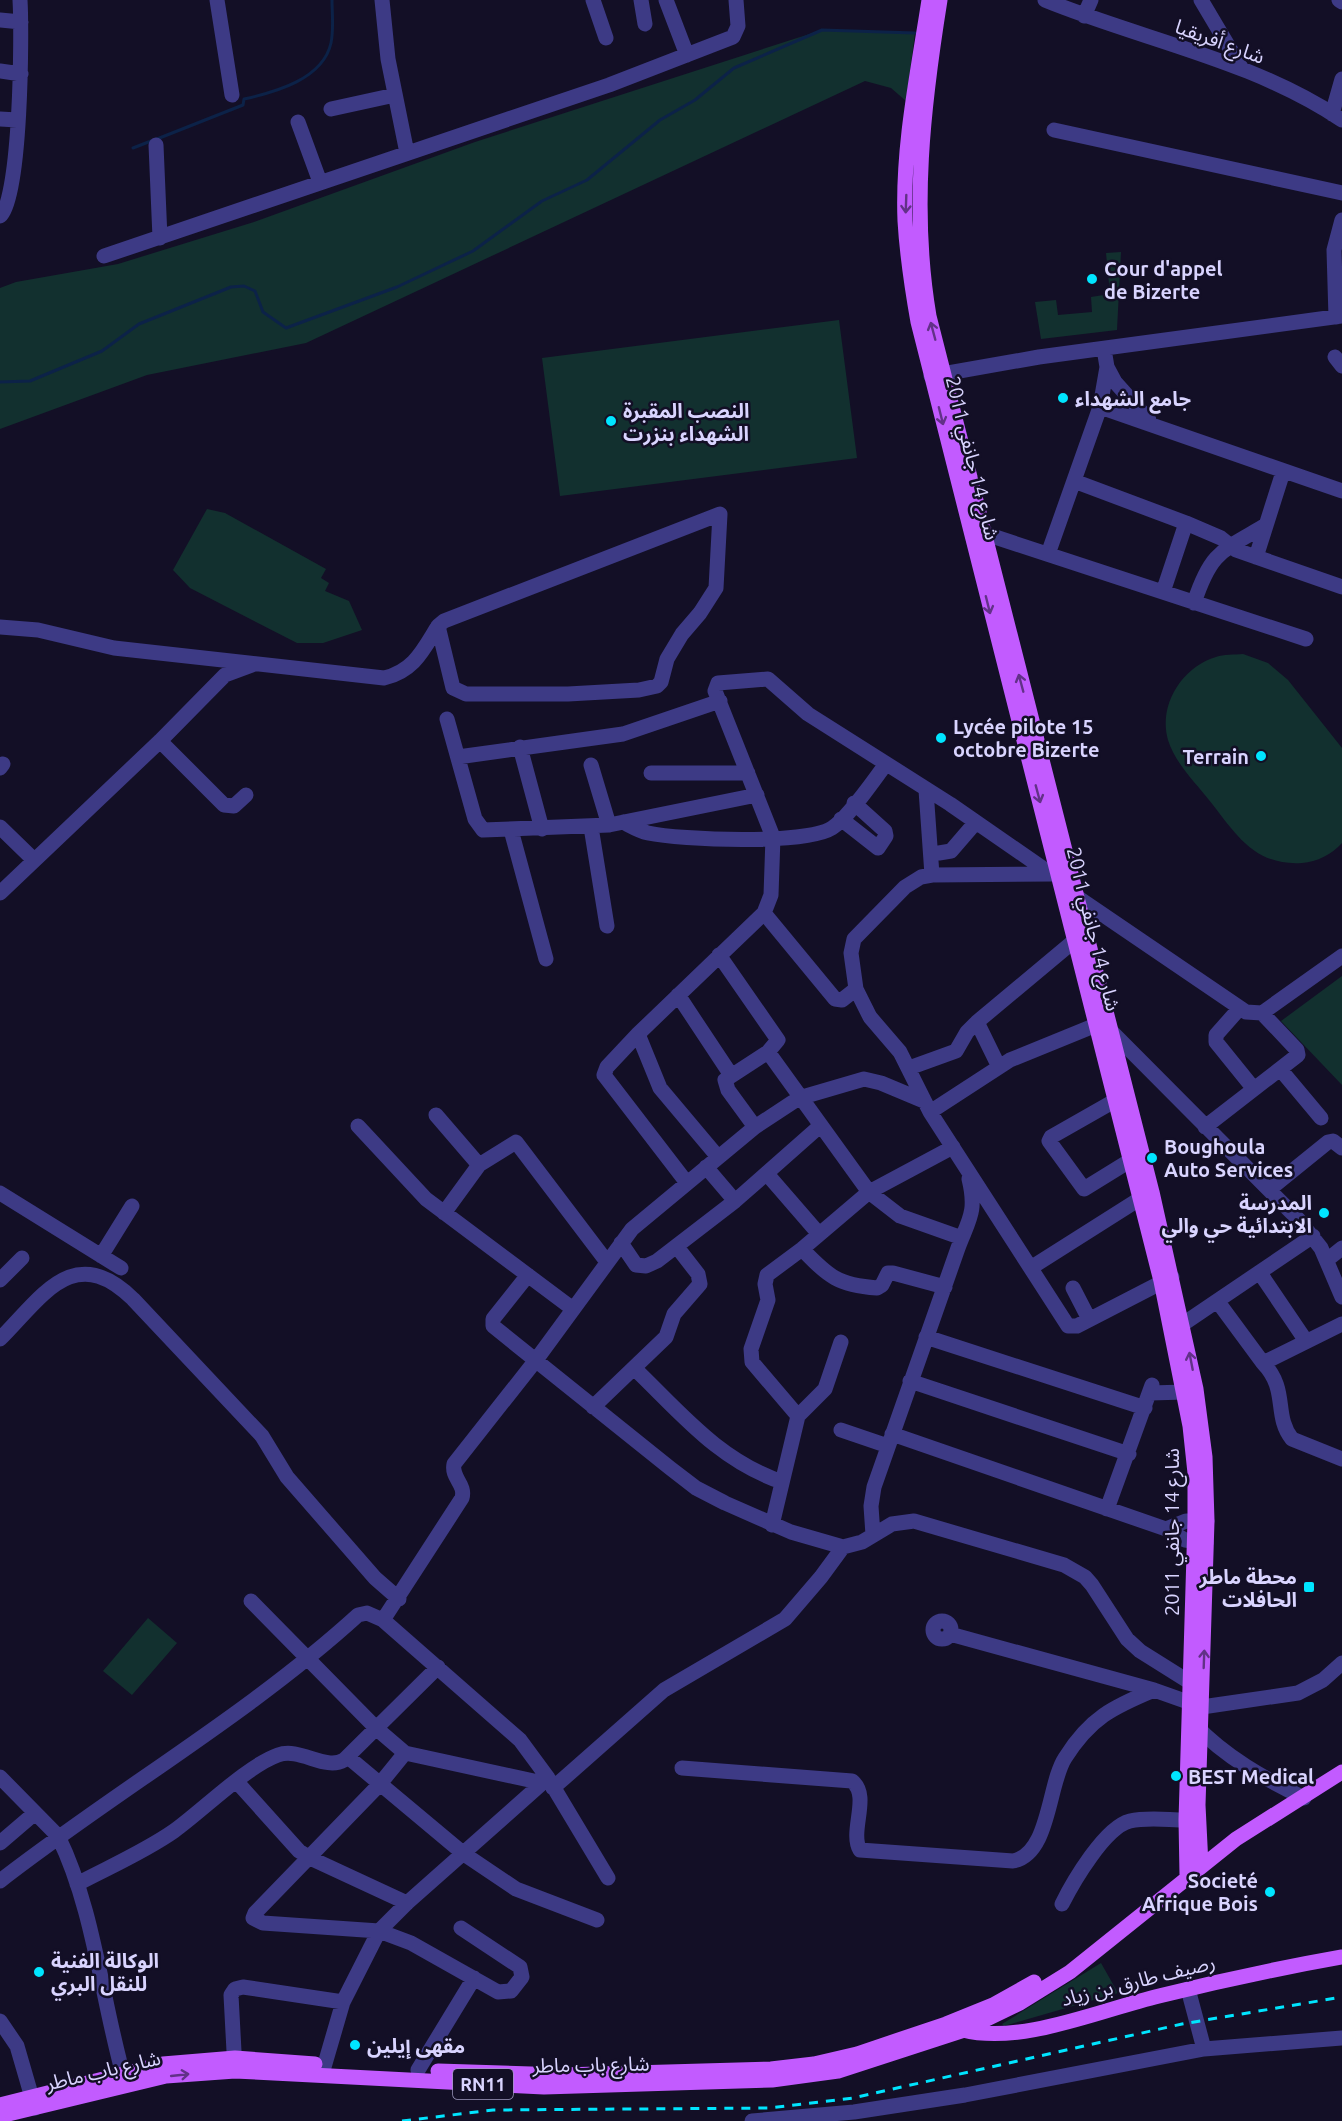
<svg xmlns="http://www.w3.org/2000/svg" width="1342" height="2121" viewBox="0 0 1342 2121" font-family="Ubuntu,'Noto Sans Arabic',sans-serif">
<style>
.green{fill:#12302f}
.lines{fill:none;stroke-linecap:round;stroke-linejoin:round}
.stream{stroke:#0c2248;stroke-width:3}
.minor{stroke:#3d3a85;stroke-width:15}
.major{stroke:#c25bff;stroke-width:15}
.rail{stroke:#00e5ff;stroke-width:3;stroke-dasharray:9 8;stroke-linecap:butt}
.oneway{stroke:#623188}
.poi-dot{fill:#00e5ff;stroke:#130f26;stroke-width:2}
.labels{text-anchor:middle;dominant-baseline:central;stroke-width:5;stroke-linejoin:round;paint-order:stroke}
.shield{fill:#130f26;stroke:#9e99be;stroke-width:1.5}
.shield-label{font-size:18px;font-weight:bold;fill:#d9d4ff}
.street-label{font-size:20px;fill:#d9d4ff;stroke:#130f26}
.poi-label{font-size:20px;font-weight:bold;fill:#d9d4ff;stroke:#130f26;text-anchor:start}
</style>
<rect width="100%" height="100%" fill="#130f26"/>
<path class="green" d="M822 30 915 33 906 101 891 88 865 81 306 343 147 375 0 429V288L16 282 118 264 254 222 475 142Z
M1121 252 1117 330 1041 339 1035 302 1056 300 1058 315 1092 312 1091 297 1110 294 1106 253Z
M839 320 857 458 560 496 542 358Z
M207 509 225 513 326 569 321 578 329 583 325 591 349 601 362 630 323 643H297L190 588 173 570Z
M1243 654 1268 663 1288 680 1342 748V843C1332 854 1317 862 1302 863 1254 866 1236 834 1209 800 1195 782 1175 763 1168 740 1158 705 1182 667 1216 657 1224 654 1234 655 1243 654Z
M1342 976V1085L1281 1021Z
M148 1618 177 1643 132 1695 103 1671Z
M1101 1963 1118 1993 1004 2026 1002 2024Z"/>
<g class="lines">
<path class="stream" d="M157 139 243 105 244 99C276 92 323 79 331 43 334 29 332 13 332 0
M133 148 151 141
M0 382 30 381 102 351 139 324 231 287 244 286 255 291 263 312 286 328 397 287 473 251 542 201 587 180 660 120 695 100 734 68 822 30 915 33"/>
<path class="minor" d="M217 0 232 95
M382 0 388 59 407 153
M593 0 606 38
M641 0 645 24
M666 0 687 55
M1045 0C1143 40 1253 60 1342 120
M1201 0 1242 69
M1339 0 1342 2
M1084 16 1091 0
M0 20 21 22
M0 71 21 74
M331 109 395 95
M1332 114 1342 79
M0 119 17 120
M298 122 320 182
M1054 130 1342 193
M156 145 160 238
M0 216C21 199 22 33 20 0
M104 256 609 85 733 37 738 26 736 0
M1336 317 1334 250 1342 220
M1335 357 1342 366
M1107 367 1115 382 1149 420
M931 376 1039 357 1342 316
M1100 407 1342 491
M1074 481 1186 523 1221 538 1236 550 1342 587
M720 514 716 588 700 613 682 634 667 659 661 682 657 686 639 690 568 694H466L453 688 438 626 444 621Z
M983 533 1306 639
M1048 554 1100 407 1107 367 1104 349
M1256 557 1283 472
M1163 592 1186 523
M1194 603C1211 551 1222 551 1266 525
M0 627 38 630 114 648 384 678C414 671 423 650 438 626
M447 719 475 819 483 830 609 825 757 795
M160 741 224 805 234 806 246 795
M520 747 542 829
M458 757 623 734 720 701
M591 765 609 825
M0 768 3 764
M651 773H748
M926 790 932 875
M841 819 878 848 886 836 885 831 854 803
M623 822C631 826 639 831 648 833 681 840 805 845 832 828 849 817 873 781 886 764
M0 827 34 860
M591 827 607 926
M511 830 546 959
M939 853 951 851 976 822
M1053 874 932 875 921 877 905 887 854 939 851 953 856 989 870 1017 900 1052 930 1112 1068 1326H1077L1172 1277
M0 893 160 741 225 675 252 665
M1077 897 1246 1012 1262 1013 1342 956
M764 913 835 999 842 1000 856 989
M719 955 778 1040 768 1052 725 1080 728 1090 755 1127
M678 995 731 1075
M1239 1009 1216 1035V1042L1254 1089
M977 1022 999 1067
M1109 1029 1298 1219 1321 1248 1342 1297
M638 1034 660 1088 718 1157
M768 1052 869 1192 900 1216 962 1238
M909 1068 956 1051 967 1032 977 1022 1074 941 1086 938
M1280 1069 1321 1118
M1116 1100 1051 1137 1049 1141 1084 1189 1131 1160
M930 1112 1010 1060 1096 1025
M436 1115 479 1165
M358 1126 426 1199 573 1309
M1205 1127 1298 1055 1297 1050 1262 1013
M706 1167 735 1201
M767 1174 819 1234
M687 1183 604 1075 607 1067 638 1034 764 913 771 895 773 837 715 691 718 683 768 679 808 714 950 804 1051 874
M1270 1189 1328 1142 1333 1141 1342 1148
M0 1193 121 1268
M444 1213 479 1165 516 1142 607 1262
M621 1243 636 1265 646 1266 657 1261 735 1201 820 1126
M802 1249C829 1277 838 1285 877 1288L882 1285 888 1273H893L945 1287
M101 1256 132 1206
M1327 1260 1342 1248
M1032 1267 1141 1198
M1260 1273 1306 1341
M528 1275 493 1319V1326L670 1468 696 1488 725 1503 791 1532 843 1547 862 1542 892 1524 914 1521 1064 1565 1085 1577 1092 1585 1127 1639 1140 1651 1191 1683
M0 1280 22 1258
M1073 1288 1089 1319
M1218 1302 1263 1363 1342 1324
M1183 1324 1313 1236
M926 1337 1145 1408
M0 1339C42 1297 74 1241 133 1299L262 1436 287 1477 375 1578 399 1599
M1263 1363C1289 1390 1273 1415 1292 1439L1342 1459
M634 1368C681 1413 718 1460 782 1482
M910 1381 1129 1454
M1150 1393 1185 1392
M593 1407 666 1337 674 1314 700 1284 698 1274 677 1247
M798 1416 752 1362 751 1349 768 1300 765 1284 767 1275 802 1249 869 1192 953 1147
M841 1430 888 1446
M892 1434 1166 1529 1185 1540 1206 1543
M1107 1509 1152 1385
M772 1525 798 1416 825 1389 841 1342
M1166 1529 1186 1521H1207
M873 1535 871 1506 874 1487 958 1248C969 1219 977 1212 969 1179
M251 1601 377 1729 405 1753 543 1783
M933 1630a9 9 0 1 1 18 0a9 9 0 1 1-18 0Z
M950 1634 1154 1690 1202 1707 1298 1693 1323 1680 1342 1663
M1195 1725C1225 1757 1265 1779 1304 1798
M405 1753 379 1785 255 1913 253 1918 263 1923 379 1931 411 1943 498 1992 511 1991 522 1977 520 1967 461 1928
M348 1757 464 1854 516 1889 597 1920
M682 1768 852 1781C871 1796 849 1831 860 1850L1013 1861C1050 1854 1048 1784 1065 1758 1090 1718 1113 1707 1154 1690
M0 1777 58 1836C95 1911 102 2004 126 2085
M237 1782 299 1851 310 1858 407 1903
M553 1788 664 1690 785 1619 821 1577 843 1547
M0 1843 35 1813
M608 1878 548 1778 520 1740 383 1620 462 1498C466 1484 451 1478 454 1464L536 1360 632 1229 755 1127 799 1098 864 1079 881 1083 924 1101
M0 1881C117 1790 248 1715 358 1615L367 1613 383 1620
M77 1884C109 1867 144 1852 174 1831 202 1811 247 1766 278 1755 300 1747 325 1771 344 1760L438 1667
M1062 1904C1073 1882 1105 1827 1130 1821 1147 1817 1168 1820 1186 1820
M1188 1989 1204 2049
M0 2021 17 2046 35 2108
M235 2070 231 1995 235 1989 243 1987 343 2002
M418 2070 474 1978
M322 2074 343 2002 379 1931 407 1903 548 1778
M752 2121 854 2112 965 2095 1204 2049 1342 2038"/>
<path class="major" d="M929 0C918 72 902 147 905 221 907 255 912 288 918 322L1161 1281 1190 1426 1195 1473V1521L1186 1820 1187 1875
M940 0C923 106 911 210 929 316L1152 1192 1196 1389 1205 1457 1207 1521 1198 1805 1201 1865
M963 2030C1021 2045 1100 2010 1159 1996 1219 1981 1280 1968 1342 1957
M438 2071 562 2075 771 2069 814 2064 857 2054 946 2024 993 2005 1034 1982
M0 2105 163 2064 235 2058 315 2064
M0 2116 166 2076 235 2071 544 2087 772 2080 838 2071 964 2030 1020 2003 1070 1972 1236 1839 1342 1772"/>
<path class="rail" d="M402 2121 493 2110 770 2108 853 2098 1182 2024 1342 1997"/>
</g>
<defs><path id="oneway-shaft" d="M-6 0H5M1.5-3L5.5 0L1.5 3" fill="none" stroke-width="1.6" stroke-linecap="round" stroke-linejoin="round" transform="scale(1.5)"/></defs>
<g class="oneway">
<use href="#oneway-shaft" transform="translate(906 204) rotate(92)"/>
<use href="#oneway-shaft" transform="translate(933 331) rotate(-105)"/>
<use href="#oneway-shaft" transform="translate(941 416) rotate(76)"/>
<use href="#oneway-shaft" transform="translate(988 605) rotate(76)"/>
<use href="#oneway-shaft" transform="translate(1021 683) rotate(-105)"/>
<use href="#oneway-shaft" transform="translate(1038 794) rotate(75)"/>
<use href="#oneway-shaft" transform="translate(1191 1361) rotate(-101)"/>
<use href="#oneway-shaft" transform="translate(1204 1659) rotate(-88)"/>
<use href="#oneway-shaft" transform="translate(180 2075) rotate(-6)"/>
</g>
<g class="poi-dot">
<circle cx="1092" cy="279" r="6"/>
<circle cx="1063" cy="398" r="6"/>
<circle cx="611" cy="421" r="6"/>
<circle cx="941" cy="738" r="6"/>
<circle cx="1261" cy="756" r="6"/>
<circle cx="1152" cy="1158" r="6"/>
<circle cx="1324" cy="1213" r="6"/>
<rect x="1303" y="1581" width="12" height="12" rx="3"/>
<circle cx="1176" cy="1776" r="6"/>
<circle cx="1270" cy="1892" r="6"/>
<circle cx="39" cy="1972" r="6"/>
<circle cx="355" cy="2045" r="6"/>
</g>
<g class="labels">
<rect class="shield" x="453" y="2069" width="60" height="30" rx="4.5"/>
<g class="shield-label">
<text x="483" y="2084">RN11</text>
</g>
<g class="street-label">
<text transform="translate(1220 41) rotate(20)">شارع أفريقيا</text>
<text transform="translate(973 458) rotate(76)">شارع 14 جانفي 2011</text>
<text transform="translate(1094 929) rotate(76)">شارع 14 جانفي 2011</text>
<text transform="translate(1171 1532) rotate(-90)">شارع 14 جانفي 2011</text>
<text transform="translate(1138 1980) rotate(-14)">رصيف طارق بن زياد</text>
<text transform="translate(591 2064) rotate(-1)">شارع باب ماطر</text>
<text transform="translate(103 2070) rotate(-13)">شارع باب ماطر</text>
</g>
<g class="poi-label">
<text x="1104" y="268">Cour d'appel<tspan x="1104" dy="23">de Bizerte</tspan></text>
<text x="1075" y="398">جامع الشهداء</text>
<text x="623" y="410">النصب المقبرة<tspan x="623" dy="23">الشهداء بنزرت</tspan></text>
<text x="953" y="726">Lycée pilote 15<tspan x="953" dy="23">octobre Bizerte</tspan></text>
<text x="1249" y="756" text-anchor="end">Terrain</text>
<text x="1164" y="1146">Boughoula<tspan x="1164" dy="23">Auto Services</tspan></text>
<text x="1312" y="1202" text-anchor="end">المدرسة<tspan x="1312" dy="23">الابتدائية حي والي</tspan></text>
<text x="1297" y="1576" text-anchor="end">محطة ماطر<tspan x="1297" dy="23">الحافلات</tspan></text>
<text x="1188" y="1776">BEST Medical</text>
<text x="1258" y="1880" text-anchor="end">Societé<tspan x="1258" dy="23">Afrique Bois</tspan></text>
<text x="51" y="1960">الوكالة الفنية<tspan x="51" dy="23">للنقل البري</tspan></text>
<text x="367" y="2045">مقهى إيلين</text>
</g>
</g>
</svg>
